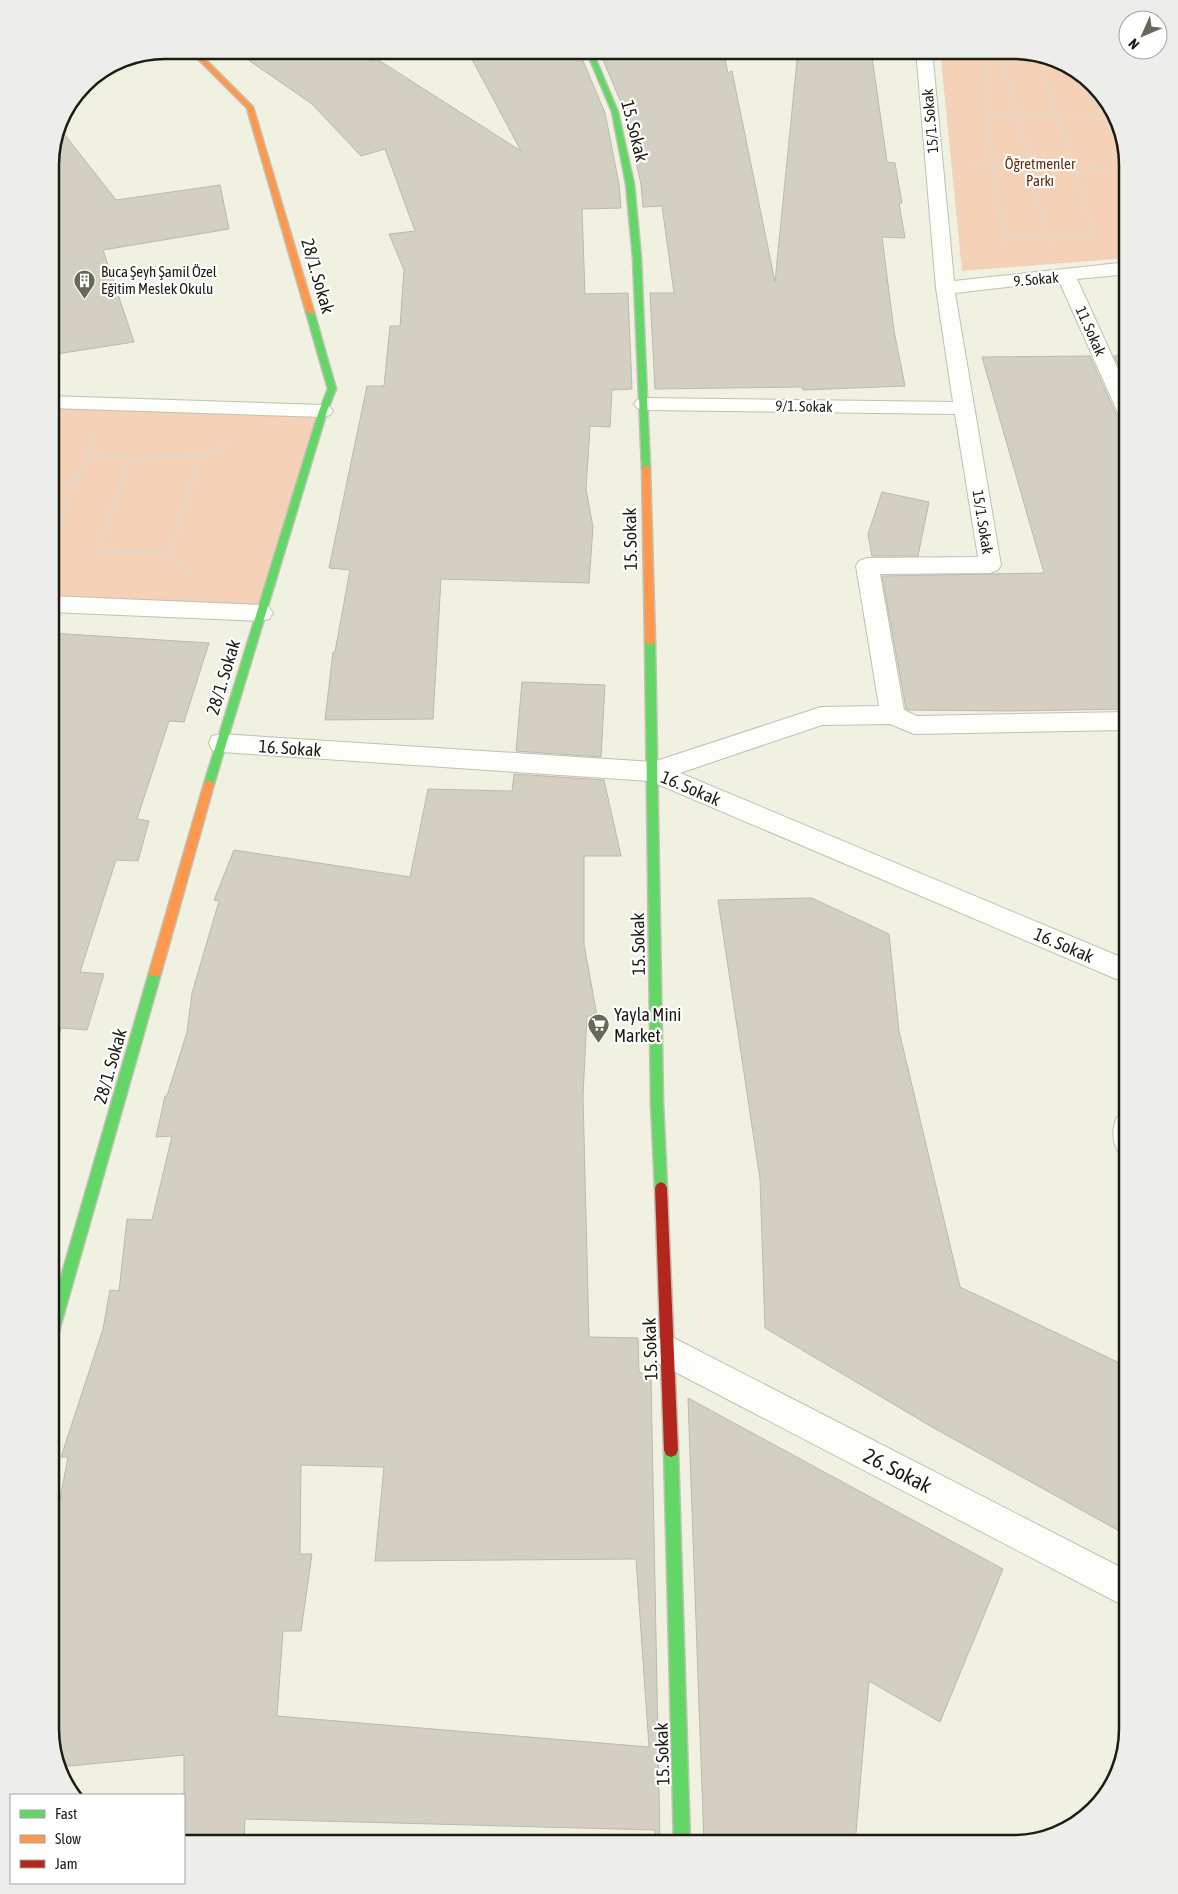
<svg xmlns="http://www.w3.org/2000/svg" width="1178" height="1894" viewBox="0 0 1178 1894" font-family="'Asap Condensed',sans-serif">
<style>
.green{fill:#f5d1b7}
.building{fill:#d3cfc3;stroke:#bcb9ad;fill-rule:evenodd}
.lines{fill:none;stroke-linecap:round;stroke-linejoin:round}
.street-casing{stroke:#c0c1b3;stroke-width:2}
.fast-casing{stroke:#c0c1b3;stroke-width:3}
.slow-casing{stroke:#c0c1b3;stroke-width:3}
.jam-casing{stroke:#c0c1b3;stroke-width:3}
.path-far1{stroke:#dcdcd7;stroke-width:2;stroke-dasharray:1 1;stroke-linecap:butt}
.path{stroke:#dcdcd7;stroke-width:2.5;stroke-dasharray:2 2;stroke-linecap:butt}
.street{fill:#fdfdfa;fill-rule:evenodd}
.fast{fill:#63d668;fill-rule:evenodd}
.slow{fill:#ff974d;fill-rule:evenodd}
.jam{fill:#b3261e;fill-rule:evenodd}
.labels{text-anchor:middle;dominant-baseline:central;stroke-width:4.5;stroke-linejoin:round;paint-order:stroke}
.far-street-label{font-size:15px;fill:#1c1d12;stroke:#fff}
.far-park-label{font-size:15px;fill:#622d0a;stroke:#fff}
.far-poi-label{font-size:15px;fill:#1c1d12;stroke:#fff;text-anchor:start}
.street-label{font-size:18px;fill:#1c1d12;stroke:#fff}
.poi-label{font-size:18px;fill:#1c1d12;stroke:#fff;text-anchor:start}
.near-street-label{font-size:21px;fill:#1c1d12;stroke:#fff}
.rim{fill:none;stroke:#1c1d12;stroke-width:2.5}
</style>
<rect width="100%" height="100%" fill="#f1f1e1"/>
<path class="green" d="M940 50H1021L1077 70 1116 114 1128 165V258L962 271Z
M50 402 323 411 261 613 50 604Z"/>
<path class="building" d="M234 50H356L371 61 377 59 521 151 467 50H555L556 53 579 51 605 113 619 184 621 208 582 209 585 294 628 293 632 389 612 390 610 427 590 426 586 489 593 527 589 583 441 579 433 719 325 720 333 652H335L350 570 329 568 367 386H384L390 326H400L404 270 389 234 415 231 385 149 361 156 312 104Z
M599 50H723L728 73 732 71 775 282 798 50H871L887 162 895 163 902 203H899L905 238 882 237 894 331 905 386 803 390 802 387 655 389 650 293H674L662 206 643 207 641 184 625 112Z
M58 126 116 200 220 185 229 229 103 250 134 342 50 355V158Z
M1128 355V386L1114 356Z
M1090 356 1116 414 1120 419 1128 421V709L1011 711 910 710 906 709 882 576 1044 573 982 357Z
M882 492 929 502 918 556H872L868 534Z
M50 633 209 643 184 722 169 721 137 819 149 821 138 861 116 860 80 972 104 974 87 1030 61 1028 58 1038 50 1037Z
M522 682 605 685 601 757 516 751Z
M514 774 604 780 621 856H584V944L597 1016H587L583 1096 589 1337 638 1338 639 1372 651 1378 660 1844H656L655 1830 245 1819 244 1844H184V1755L59 1767 50 1729V1552L68 1457H61L103 1329 110 1290 119 1291 127 1219 152 1220 172 1136 156 1137 165 1096H167L187 1032 192 993 219 901 214 900 234 850 410 877 428 789 512 791ZM301 1465 384 1467 375 1561 636 1559 649 1747 277 1716 283 1631H301L312 1554H300Z
M812 898 889 934 899 1031 960 1287 1128 1367V1493L1121 1532 932 1427 765 1328 760 1179 718 900Z
M688 1398 1003 1569 940 1722 869 1681 855 1844H704Z"/>
<g class="lines">
<defs>
<path id="street" d="M916 50H932L954 281 1128 262V274L1077 279 1128 391V419L1121 417 1118 413 1059 281 955 293 1001 565 998 570 990 573 880 574 904 710 917 716 1128 712V730L914 734 890 724 822 725 680 773 1128 960V984L650 781 221 752 212 750 209 743 212 736 221 734 653 762 821 707 879 706 856 566 859 561 867 558 978 557 955 414 644 410 637 408 634 404 637 400 644 398 953 402 936 288Z
M50 396 323 405 330 407 333 411 330 415 323 417 50 408Z
M50 596 261 605 269 607 273 613 269 619 261 621 50 612Z
M1128 1114V1154L1117 1150C1112 1138 1112 1129 1117 1117Z
M668 1335 1128 1571V1608L656 1362 652 1351 656 1340Z"/>
<path id="fast" d="M586 50H592L618 112 634 184 641 258 650 468 646 471 642 468 633 258 626 184 612 112Z
M307 310 314 312 336 389 327 411 214 784 209 788 204 784 319 411 328 389 306 312Z
M650 639 655 642 663 1103 667 1188 665 1192 661 1194 657 1192 655 1188 651 1103 645 642Z
M155 968 159 970 161 973 57 1338 55 1343 50 1345V1315L149 973 151 970Z
M671 1443 676 1445 678 1450 690 1844H674L664 1450 666 1445Z"/>
<path id="slow" d="M189 50H196L253 107 314 312 313 314 306 312 247 108Z
M646 465 650 468 655 642 650 645 645 642 642 468Z
M209 780 214 784 161 973 159 976H151L149 973 204 784Z"/>
<path id="jam" d="M661 1182 665 1184 667 1188 678 1450 676 1455 671 1457 666 1455 664 1450 655 1188 657 1184Z"/>
</defs>
<use href="#street" class="street-casing"/>
<use href="#fast" class="fast-casing"/>
<use href="#slow" class="slow-casing"/>
<use href="#jam" class="jam-casing"/>
<path class="path-far1" d="M978 50 984 59 988 115 1103 118 1127 160
M959 51 980 53
M984 59 1002 60 1018 116 1049 244
M1002 60 1040 61 1095 236H1097
M1040 61H1052
M1076 69 1103 117
M1091 96 1100 95
M988 115 993 167 1006 248
M971 166 1128 169
M1004 237 1095 236"/>
<path class="path" d="M87 456 131 458
M50 489 78 478
M50 545 95 437
M169 554 96 552 131 458 202 456
M188 574 169 554 202 456 229 443"/>
<use href="#street" class="street"/>
<use href="#fast" class="fast"/>
<use href="#slow" class="slow"/>
<use href="#jam" class="jam"/>
</g>
<defs>
<symbol id="building-pin" viewBox="-11 -11 22 30"><path d="M0 17L-7.5 6A9.5 9.5 0 1 1 7.5 6Z" fill="#67675a" stroke="#fff"/><path d="M-4-6H4V6H1V3H-1V6H-4ZM-2.5-4.3h1.7v1.8h-1.7ZM.8-4.3h1.7v1.8H.8ZM-2.5-1h1.7V.8h-1.7ZM.8-1h1.7V.8H.8Z" fill="#fff"/></symbol>
<symbol id="supermarket-pin" viewBox="-11 -11 22 30"><path d="M0 17L-7.5 6A9.5 9.5 0 1 1 7.5 6Z" fill="#67675a" stroke="#fff"/><path d="M-6-5.5h2.5l.6 2H6L4.5 2H-2.5L-4.4-4H-6ZM-1.5 3.2a1.3 1.3 0 1 0 .1 0ZM3 3.2a1.3 1.3 0 1 0 .1 0Z" fill="#fff"/></symbol>
</defs>
<g fill-rule="evenodd">
<use href="#building-pin" x="72" y="268" width="25" height="34"/>
<use href="#supermarket-pin" x="586" y="1012" width="25" height="34"/>
</g>
<g class="labels">
<g class="far-street-label">
<text transform="translate(930 121) rotate(-95)">15/1. Sokak</text>
<text transform="translate(1036 279) rotate(-5)">9. Sokak</text>
<text transform="translate(1091 331) rotate(66)">11. Sokak</text>
<text transform="translate(804 406) rotate(1)">9/1. Sokak</text>
<text transform="translate(983 522) rotate(81)">15/1. Sokak</text>
</g>
<g class="far-park-label">
<text x="1040" y="163">Öğretmenler<tspan x="1040" dy="17">Parkı</tspan></text>
</g>
<g class="far-poi-label">
<text x="101" y="271">Buca Şeyh Şamil Özel<tspan x="101" dy="17">Eğitim Meslek Okulu</tspan></text>
</g>
<g class="street-label">
<text transform="translate(635 131) rotate(76)">15. Sokak</text>
<text transform="translate(318 276) rotate(74)">28/1. Sokak</text>
<text transform="translate(630 539) rotate(-91)">15. Sokak</text>
<text transform="translate(223 677) rotate(-73)">28/1. Sokak</text>
<text transform="translate(290 748) rotate(4)">16. Sokak</text>
<text transform="translate(691 788) rotate(23)">16. Sokak</text>
<text transform="translate(638 944) rotate(-91)">15. Sokak</text>
<text transform="translate(1064 945) rotate(23)">16. Sokak</text>
<text transform="translate(110 1066) rotate(-74)">28/1. Sokak</text>
<text transform="translate(650 1349) rotate(-92)">15. Sokak</text>
<text transform="translate(662 1754) rotate(-92)">15. Sokak</text>
</g>
<g class="poi-label">
<text x="614" y="1014">Yayla Mini<tspan x="614" dy="21">Market</tspan></text>
</g>
<g class="near-street-label">
<text transform="translate(898 1470) rotate(27)">26. Sokak</text>
</g>
</g>
<path d="M0 0H1178V1894H0ZM165 59H1013A106 106 0 0 1 1119 165V1729A106 106 0 0 1 1013 1835H165A106 106 0 0 1 59 1729V165A106 106 0 0 1 165 59Z" fill="#ededec" fill-rule="evenodd"/>
<path class="rim" d="M165 59H1013A106 106 0 0 1 1119 165V1729A106 106 0 0 1 1013 1835H165A106 106 0 0 1 59 1729V165A106 106 0 0 1 165 59Z"/>
<rect x="10" y="1794" width="175" height="90" fill="#ffffff" stroke="#a4a5a0"/>
<rect x="20" y="1810" width="25" height="8" fill="#63d668" stroke="#a4a5a0"/>
<text x="55" y="1819" font-size="15" fill="#1c1d12">Fast</text>
<rect x="20" y="1835" width="25" height="8" fill="#ff974d" stroke="#a4a5a0"/>
<text x="55" y="1844" font-size="15" fill="#1c1d12">Slow</text>
<rect x="20" y="1860" width="25" height="8" fill="#b3261e" stroke="#a4a5a0"/>
<text x="55" y="1869" font-size="15" fill="#1c1d12">Jam</text>
<g transform="translate(1143 35) rotate(225)"><circle r="24" fill="#ffffff" stroke="#a4a5a0"/>
<path d="M0-4L9 19L0 12L-9 19Z" fill="#67675a"/>
<text y="-8" font-size="14" font-weight="bold" text-anchor="middle" fill="#1c1d12">N</text>
</g>
</svg>
